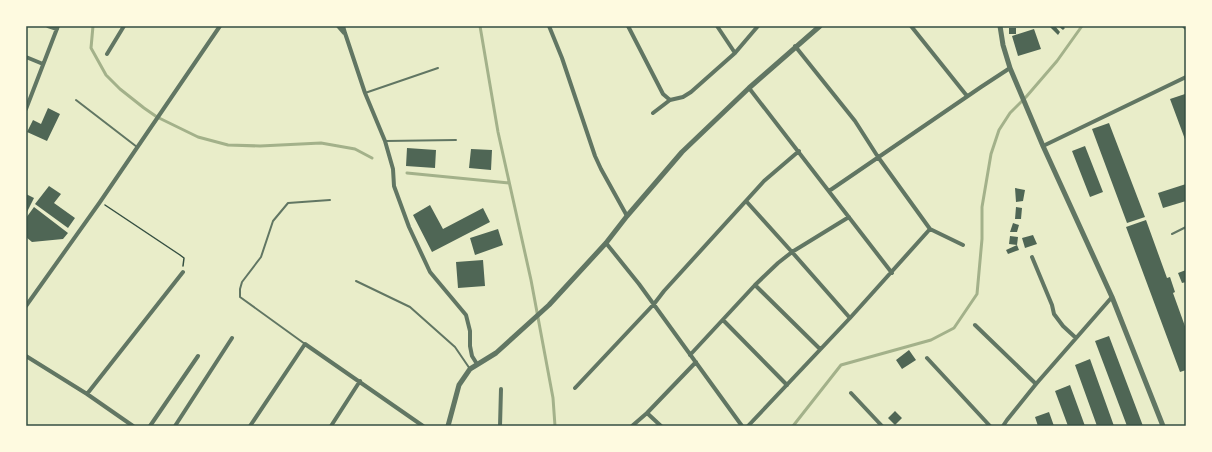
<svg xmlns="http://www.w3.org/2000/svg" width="1212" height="452" viewBox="0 0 1212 452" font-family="Overpass,sans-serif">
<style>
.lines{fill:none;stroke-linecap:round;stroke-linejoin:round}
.stream{stroke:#a3b18a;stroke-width:3}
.building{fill:#4f6655}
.path{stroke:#344e41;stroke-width:1.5}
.service{stroke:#617663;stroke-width:2}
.minor{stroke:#617663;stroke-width:4}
.tertiary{stroke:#617663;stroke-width:5}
.neatline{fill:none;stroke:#344e41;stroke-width:1.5}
</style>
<rect width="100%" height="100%" fill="#e9edc9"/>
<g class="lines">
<path class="stream" d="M93 26 91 48 106 75 120 89 144 108 157 117 198 137 228 145 260 146 321 143 355 149 372 158
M480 26 498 132 531 280 553 398 555 426
M407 173 509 183
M793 426 841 365 931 340 954 328 977 294 982 239V207L991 154 999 130 1010 113 1026 97 1057 61 1082 26"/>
</g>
<path class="building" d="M1051 26H1055L1060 32 1058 35 1050 27Z
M1058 26H1063L1065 28 1063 30Z
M1009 28H1016V34H1009Z
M1034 29 1041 49 1018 56 1012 36Z
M1185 94 1186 96V142L1170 99Z
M48 108 60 114 47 141 27 132 33 120 41 124Z
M1109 123 1145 217 1127 223 1092 129Z
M1085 146 1103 192 1090 197 1072 151Z
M407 148 436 150 435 168 406 166Z
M471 149 492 150 491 170 469 168Z
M1186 184V201L1163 208 1158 193Z
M49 186 61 194 54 203 75 218 68 228 35 204Z
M1015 188 1025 190 1023 201 1016 202Z
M26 194 34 198 26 214Z
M430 205 443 229 483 208 490 222 432 252 413 215Z
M34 207 68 233 63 239 32 242 26 237V218Z
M1016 207 1022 208 1021 219H1015Z
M1146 220 1167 278 1170 277 1175 292 1173 293 1186 329V370L1180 372 1126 227Z
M1013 223 1019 225 1017 232H1010Z
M498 229 503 245 475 255 470 238Z
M1033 235 1037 244 1025 248 1022 238Z
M1010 236 1018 237 1017 245 1009 244Z
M1017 245 1019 250 1008 254 1006 250Z
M483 260 485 286 458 288 456 262Z
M1186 270V282L1182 283 1178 273Z
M1109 336 1143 426H1127L1095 341Z
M909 350 916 360 902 369 896 360Z
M1090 359 1114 426H1097L1075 365Z
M1070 385 1085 426H1068L1055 391Z
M895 411 902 418 895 425 888 418Z
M1049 412 1054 426H1038L1035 417Z"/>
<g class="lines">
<path class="path" d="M105 205 180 255 184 258 183 266"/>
<path class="service" d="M365 93 438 68
M76 100 137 147
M386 141 456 140
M1172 234 1186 227
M356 281 410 307 455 347 470 369
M305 344 240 297V289L242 282 261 257 273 221 288 203 330 200"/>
<path class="minor" d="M48 26 57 29
M338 26 344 33
M343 26 345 33 365 93 385 141 393 169 394 186 409 227 430 272 466 315 470 331V346L472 356 477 364
M549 26 562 58 595 156 601 169 627 216
M628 26 663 94 670 100
M717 26 735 53
M911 26 967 96
M1184 26 1186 28
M795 46 855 121 878 157 930 229 963 245
M107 54 124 26
M26 57 43 64
M749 88 892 273
M26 109 58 26
M653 113 670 100 683 97 691 92 735 53 758 26
M1043 146 1186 77
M829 191 981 87 1010 68
M746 201 792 252 850 318
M606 243 639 284 742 426
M1032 257 1052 305 1054 314 1063 326 1076 338
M755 285 820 349
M26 306 100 202 220 26
M723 320 787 385
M975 325 1036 384
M690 355 755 285 778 263 792 252 849 217
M26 356 87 394 133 426
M927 358 990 426
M575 388 654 304 664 291 764 181 799 151
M851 393 882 426
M87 394 183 272
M647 413 661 426
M150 426 198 356
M175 426 232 338
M250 426 305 344 423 426
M331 426 360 381
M500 426 501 389
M632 426 647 413 696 362
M748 426 850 318 930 229
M1003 426 1007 420 1036 384 1112 297"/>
<path class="tertiary" d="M1000 26 1003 45 1010 68 1043 146 1112 297 1163 426
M448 426 459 385 470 369 496 353 549 305 606 243 627 216 682 152 749 88 820 26"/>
</g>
<rect width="1212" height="452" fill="none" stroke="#fefae0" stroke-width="54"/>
<rect x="27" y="27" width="1158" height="398" class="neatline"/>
</svg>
